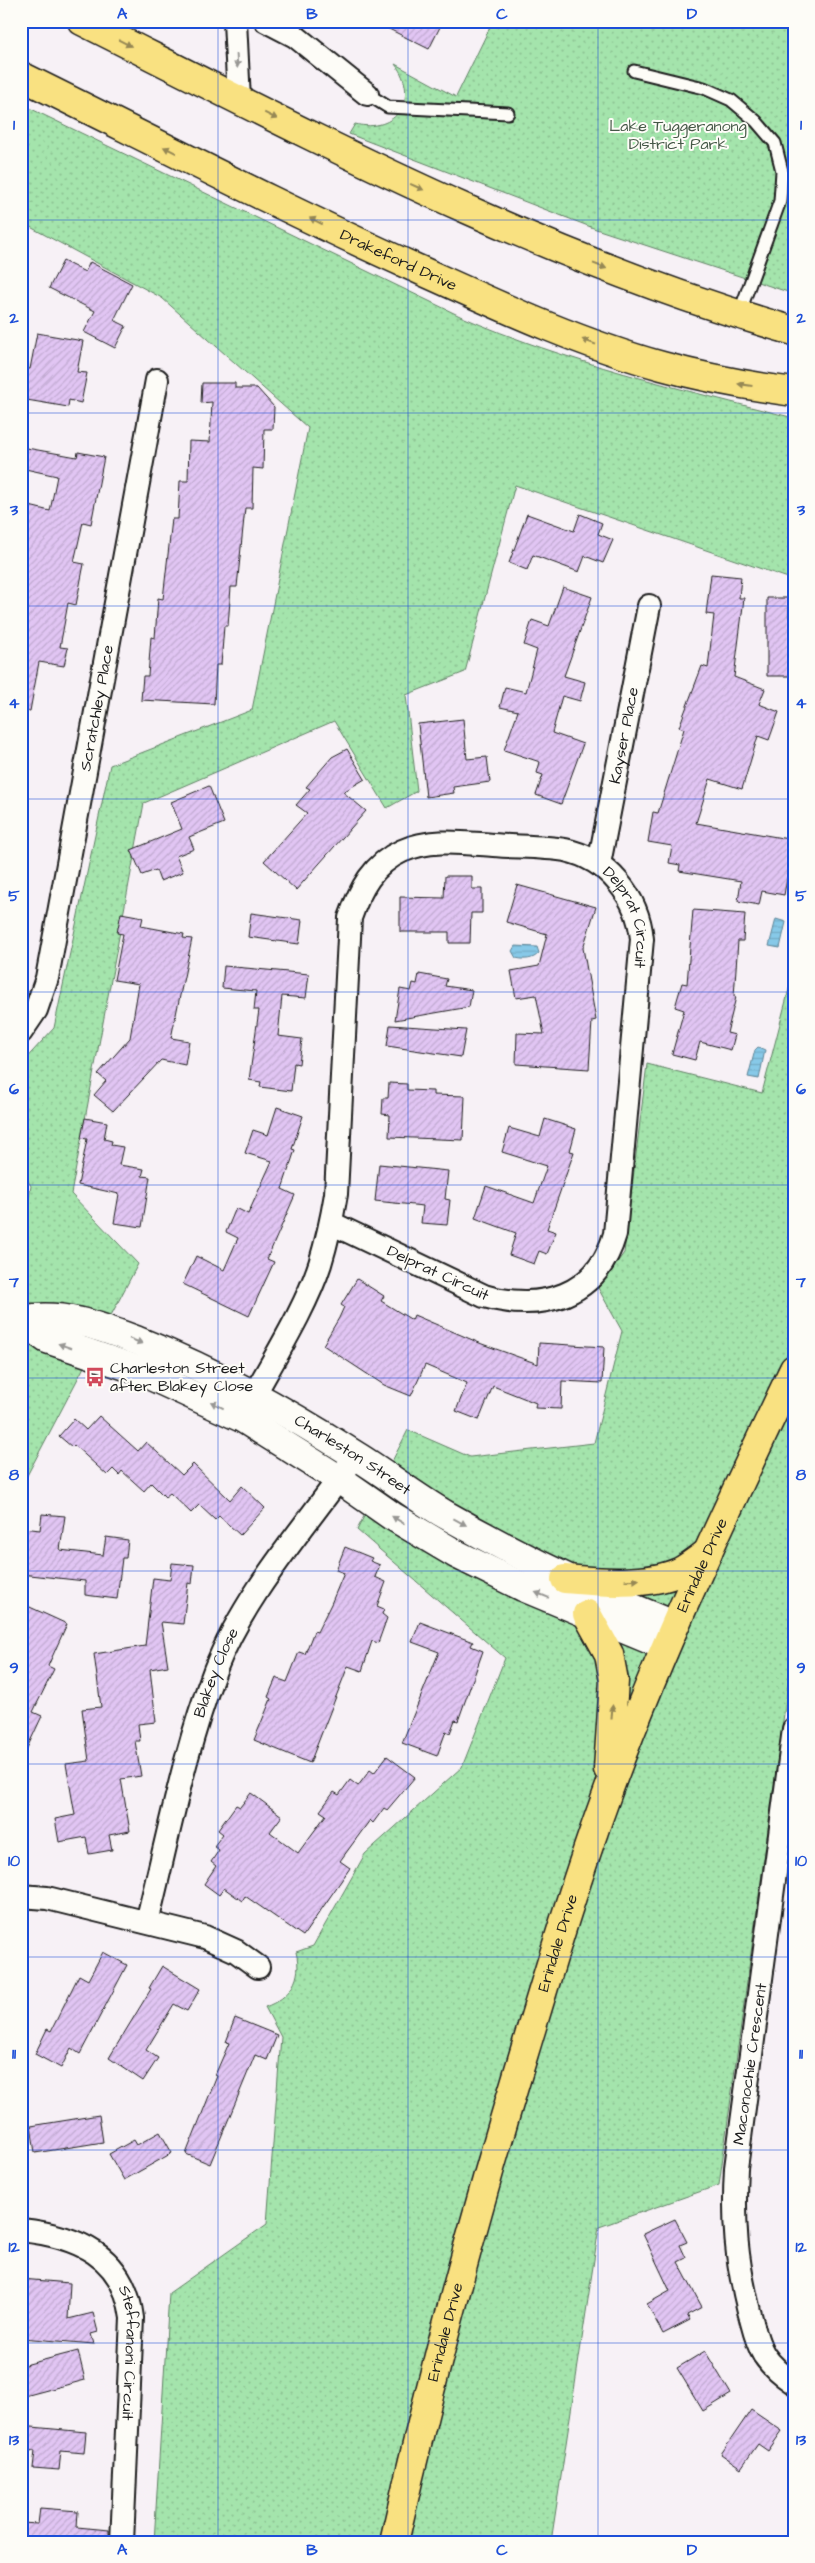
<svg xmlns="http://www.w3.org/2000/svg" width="815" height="2563" viewBox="0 0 815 2563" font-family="'Architects Daughter',sans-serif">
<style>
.grass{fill:url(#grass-dots);stroke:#608064}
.water{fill:url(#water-rules);stroke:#5c8496}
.building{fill:url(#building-hatch);stroke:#1c1c1c}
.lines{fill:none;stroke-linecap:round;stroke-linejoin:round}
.lane-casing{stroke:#1c1c1c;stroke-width:15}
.street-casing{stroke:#1c1c1c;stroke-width:26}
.secondary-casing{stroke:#1c1c1c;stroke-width:31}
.primary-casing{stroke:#1c1c1c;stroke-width:31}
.highway-casing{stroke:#1c1c1c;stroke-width:31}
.lane{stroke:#fdfcf7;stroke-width:11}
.street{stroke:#fdfcf7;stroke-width:22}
.secondary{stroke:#fdfcf7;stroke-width:28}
.primary{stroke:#f9e181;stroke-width:28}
.highway{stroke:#f9e181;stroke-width:28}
.oneway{fill:#968854}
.oneway2{fill:#989794}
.grid{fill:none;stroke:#1d4ed8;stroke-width:1;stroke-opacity:0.55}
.labels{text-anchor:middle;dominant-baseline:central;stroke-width:4;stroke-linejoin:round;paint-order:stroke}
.park-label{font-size:16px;fill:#455847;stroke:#fdfcf7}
.street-label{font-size:16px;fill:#1c1c1c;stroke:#fdfcf7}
.poi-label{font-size:16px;fill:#1c1c1c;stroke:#fdfcf7;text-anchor:start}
.neatline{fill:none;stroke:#1d4ed8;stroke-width:2}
.grid-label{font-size:16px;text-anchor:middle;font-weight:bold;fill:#1d4ed8}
</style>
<defs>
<pattern id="grass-dots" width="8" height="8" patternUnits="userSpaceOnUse" patternTransform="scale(1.25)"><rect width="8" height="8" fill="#a4e4ac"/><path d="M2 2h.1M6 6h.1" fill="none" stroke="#8dc393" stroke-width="1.8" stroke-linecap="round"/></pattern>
<pattern id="water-rules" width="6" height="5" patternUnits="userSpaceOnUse" patternTransform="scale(1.25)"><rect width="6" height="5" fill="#87c9e8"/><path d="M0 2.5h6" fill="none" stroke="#74acc6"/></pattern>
<pattern id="building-hatch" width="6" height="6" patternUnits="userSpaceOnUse" patternTransform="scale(1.25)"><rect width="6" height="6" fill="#e1c5f3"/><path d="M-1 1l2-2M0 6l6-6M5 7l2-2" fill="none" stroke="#c0a9d0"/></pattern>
</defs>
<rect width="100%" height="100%" fill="#f7f1f6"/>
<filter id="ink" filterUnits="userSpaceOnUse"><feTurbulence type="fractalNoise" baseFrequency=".02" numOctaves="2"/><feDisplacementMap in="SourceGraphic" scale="10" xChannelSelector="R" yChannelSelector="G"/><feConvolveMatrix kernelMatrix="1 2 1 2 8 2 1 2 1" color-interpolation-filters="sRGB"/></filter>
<g filter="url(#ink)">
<path class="grass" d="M493 21H794V294L596 229 349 134 355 124C396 134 421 98 395 64L456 97Z
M21 104 460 316C567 363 681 389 794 418V580L515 485 465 672 406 695 417 791 387 808 334 721 144 803 71 1194 138 1264 21 1487V1243L31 1186 21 1168V1064L54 1028 110 765 252 710 308 428 162 298 21 222Z
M794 970V1641L719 2185 599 2227 551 2542H154L169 2293 267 2224 281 2037 265 2007C290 1998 303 1979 296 1952L313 1946 365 1854 462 1767 505 1658 357 1530 408 1430 470 1457 594 1443 622 1331 598 1288 624 1253 647 1064 762 1093Z"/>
<path class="water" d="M776 919 786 922 780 948 769 946Z
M515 946 537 947 539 953C533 960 524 960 516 958L512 951Z
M758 1047 765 1050 759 1079 748 1077 755 1050Z"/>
<path class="building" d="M373 21H443L429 49Z
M63 261 85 272 90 262 132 284 114 320 126 326 115 348 84 332 95 311 49 288Z
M37 333 83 341 77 372 87 373 81 403 69 400 68 407 21 399V368L30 369Z
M202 383H235V388H257L274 407 273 429H264L263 469 253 468 252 508H245L237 587H231L228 626H224L221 665H216L214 704 141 700 143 676H148L151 637 155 638 158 598 163 599 172 519H178L180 481H188L189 441 210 442 212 402 201 403Z
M21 447 77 457 78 452 104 457 91 524 83 522 74 562 84 564 76 605 68 603 60 647 68 648 64 666 39 662 30 711 21 710V504L50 511 57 476 21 468Z
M527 514 574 531 580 514 602 523 598 534 613 540 603 563 585 556 579 572 533 555 527 570 509 563Z
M711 574 741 577 739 598H744L734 677 765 689 759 704 779 712 769 740 758 736 742 789 710 779 696 823 794 840 784 895 762 891 759 905 738 901 741 881 679 871 680 865 669 863 672 846 648 842 653 812 658 813 684 729 679 727 702 666 708 668 714 615 706 614Z
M563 587 592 597 564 676 585 682 580 701 562 696 552 733 583 744 561 804 536 795 543 775 537 773 540 762 504 750 518 711 500 707 505 687 526 692 537 650 524 645 532 620 549 626Z
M767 598H789V618L794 617 793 676H767Z
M463 719 467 759 487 757 490 782 453 787 454 793 426 797 418 724Z
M347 749 365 779 343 792 366 811 296 890 264 861 307 813 296 805 310 789 306 787 332 757Z
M209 786 224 823 189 837 194 849 176 856 183 872 160 881 156 870 142 875 131 850 182 829 171 802Z
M445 876H472V889H482V913H471L470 943H449V932H400V897L444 898Z
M517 885 596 907 583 948 596 1020 592 1021 589 1069 516 1064 517 1033 544 1034 536 995 516 998 511 971 539 966 547 934 506 922Z
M693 910 745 914 743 941H738L734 996 736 997 727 1033 735 1035 731 1050 700 1042 695 1060 672 1054 684 1010 675 1007 682 983 687 984Z
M121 913 143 917 141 926 184 934 183 938 192 939 171 1038 189 1041 185 1065 161 1060 113 1111 94 1095 106 1081 98 1074 130 1038 139 984 114 980 123 934 117 933Z
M251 913 302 920 299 944 248 937Z
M224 966 309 974 306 998 282 996 278 1036 302 1039 299 1064 294 1063 291 1091 260 1087 261 1082 249 1080 259 1010H254L256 991 222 988Z
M419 974 447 979 445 986 472 990 469 1007 395 1020 400 989 411 991 413 983 417 984Z
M390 1025 466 1030 461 1057 387 1046Z
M389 1083 407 1084V1090L433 1091V1095L465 1096 463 1140 389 1137 390 1115 382 1114 383 1098H388Z
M277 1107 303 1116 292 1149 295 1150 282 1189 295 1195 267 1259 274 1262 249 1316 183 1284 196 1256 224 1270 238 1238 226 1232 236 1208 248 1214 272 1161 245 1153 253 1130 268 1135Z
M85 1118 107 1122 104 1139 112 1141 111 1145 123 1147 119 1165 144 1169 142 1176 150 1177 142 1227 114 1223 119 1194 78 1185 87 1139 81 1138Z
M545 1119 576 1129 570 1151 574 1152 547 1229 556 1232 547 1254 539 1251 534 1264 509 1255 516 1233 475 1218 486 1186 534 1203 547 1166 502 1152 509 1128 540 1137Z
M379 1164 448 1171 445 1199 450 1200 447 1225 421 1223 423 1206 375 1201Z
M357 1279 384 1296 381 1301 412 1320 414 1315 482 1344 538 1364 539 1343 604 1347 602 1383 562 1381 561 1409 535 1408 536 1403 493 1386 479 1420 456 1411 467 1383 425 1365 411 1396 384 1385 323 1345 339 1318 344 1307 341 1305Z
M99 1416 138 1451 146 1442 182 1475 193 1464 230 1500 242 1486 265 1508 240 1535 219 1516 215 1520 199 1505 191 1513 170 1493 165 1497 151 1483 144 1491 122 1471 119 1475 113 1469 107 1475 74 1445 72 1447 59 1436 74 1419 86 1430Z
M42 1514 65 1516 60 1550 103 1555 106 1537 128 1540 126 1558H122L117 1599 85 1595V1581L21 1574 23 1528 40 1530Z
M345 1547 372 1558 370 1561 380 1565 375 1577 386 1582 377 1606 384 1609 382 1614 387 1618 378 1643 372 1641 362 1671 348 1666 310 1763 254 1740 271 1699 268 1697 276 1678 287 1682 299 1652 305 1654 314 1631 317 1632 331 1604 344 1573 336 1570Z
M172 1563 194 1565 192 1584 188 1583 183 1624 161 1622 168 1666 150 1669 156 1722 138 1724 140 1741H135L141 1776 121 1779 130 1831 109 1835 112 1850 89 1854 86 1837 59 1842 55 1819 75 1815 66 1764 89 1761 82 1709 101 1707 94 1654 145 1646 153 1578 170 1580Z
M21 1603 67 1624 48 1666 54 1669 33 1712 42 1716 21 1761Z
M420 1622 473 1642 471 1646 483 1651 458 1721 455 1720 450 1733 446 1731 437 1756 402 1743 439 1652 412 1642Z
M387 1756 415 1777 387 1810 384 1808 373 1823 370 1820 340 1861 350 1868 303 1936 245 1896 242 1901 224 1888 219 1895 204 1884 216 1866 211 1862 219 1850 214 1846 223 1834 218 1830 236 1805 240 1807 251 1793 282 1816 270 1832 298 1853 326 1815 320 1811 334 1792 339 1795 350 1780 358 1786 370 1770 374 1773Z
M103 1952 127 1965 80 2054 71 2048 61 2068 35 2054 47 2029 51 2031 79 1975 88 1980Z
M162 1966 200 1989 187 2011 174 2004 146 2050 158 2058 143 2081 109 2058 151 1989 149 1988Z
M235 2018 277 2035 267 2060 255 2055 210 2164 186 2154 217 2076 215 2075 229 2043 226 2042Z
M99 2115 103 2142 35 2153 31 2126Z
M160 2132 172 2153 124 2180 109 2154 134 2140 137 2145Z
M675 2219 687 2242 680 2245 686 2258 678 2262 702 2307 687 2315 690 2320 663 2334 647 2304 670 2291 643 2234Z
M21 2279 70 2283 68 2319 93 2313 98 2332 91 2334 94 2344 21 2338Z
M78 2351 85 2380 21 2397V2366Z
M705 2351 731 2394 703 2411 677 2368Z
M751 2410 782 2431 768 2451 758 2444 741 2468 721 2454Z
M21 2426 86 2432 84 2453 61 2451 59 2470 33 2468 35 2451 21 2450Z
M40 2508 78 2511 77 2527 109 2530V2542H21V2523L38 2524Z"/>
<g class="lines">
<defs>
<path id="lane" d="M634 71 704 88 731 100 756 121 775 143 782 171 780 201 739 314
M367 94 388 107 508 113"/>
<g id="street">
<path d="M235 21 239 100"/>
<path d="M266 21 295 36 367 94"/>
<path id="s1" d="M599 864 649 606"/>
<path id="s2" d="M21 1032 36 1010 47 978 157 380"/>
<path id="s3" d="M246 1410C269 1366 305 1311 320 1264 327 1241 332 1218 336 1194L350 918C360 889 373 864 402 851 431 838 463 843 493 845 516 847 542 846 565 850 608 859 638 897 642 939L615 1234C597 1297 542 1312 484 1296L331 1223"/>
<path d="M794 1729 736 2168C733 2222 736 2259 749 2311 753 2325 756 2342 764 2355 772 2367 782 2375 794 2383"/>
<path d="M21 1896 47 1898 205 1937 236 1951 258 1967"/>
<path id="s4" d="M147 1922C168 1838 184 1751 215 1670 246 1591 308 1524 356 1455"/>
<path id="s5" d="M21 2230C77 2236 124 2255 132 2318L122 2542"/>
</g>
<g id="secondary">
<path id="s6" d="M21 1320C61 1311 101 1327 138 1341 215 1371 286 1411 355 1455 386 1474 415 1497 446 1515 520 1557 596 1594 674 1625"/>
<path d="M21 1320 47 1339 138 1370 242 1418 339 1479 392 1516 456 1554 523 1587 665 1646"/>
</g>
<g id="primary">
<path d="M565 1579C598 1582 648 1586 679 1572 689 1567 699 1559 708 1552"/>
<path d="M587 1614 609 1654 614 1681 608 1769"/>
<path id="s7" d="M394 2542C431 2377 475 2215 524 2053 550 1967 575 1882 606 1797 659 1651 727 1509 794 1369"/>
</g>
<g id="highway">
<path d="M82 21C313 137 544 260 794 331"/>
<path id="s8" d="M21 76C151 140 280 207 411 266 493 303 575 342 662 366 705 378 749 386 794 392"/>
</g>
</defs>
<use href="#lane" class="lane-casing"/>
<use href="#street" class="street-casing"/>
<use href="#secondary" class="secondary-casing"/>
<use href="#primary" class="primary-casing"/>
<use href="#highway" class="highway-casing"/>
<use href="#lane" class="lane"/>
<use href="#street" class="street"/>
<use href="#secondary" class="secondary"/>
<use href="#primary" class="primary"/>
<use href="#highway" class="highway"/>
</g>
<defs><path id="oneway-solid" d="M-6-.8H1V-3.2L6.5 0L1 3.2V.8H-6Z" transform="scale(1.25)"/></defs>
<g class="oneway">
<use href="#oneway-solid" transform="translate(125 43) rotate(27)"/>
<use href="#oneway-solid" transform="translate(271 116) rotate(26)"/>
<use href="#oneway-solid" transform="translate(170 150) rotate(-154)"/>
<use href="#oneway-solid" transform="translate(417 187) rotate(24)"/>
<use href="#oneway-solid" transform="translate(316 221) rotate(-154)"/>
<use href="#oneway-solid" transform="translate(600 266) rotate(21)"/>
<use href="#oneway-solid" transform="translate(589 342) rotate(-159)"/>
<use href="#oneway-solid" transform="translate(745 385) rotate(-172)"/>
<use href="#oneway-solid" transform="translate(632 1580) rotate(-4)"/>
<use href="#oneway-solid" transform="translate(612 1712) rotate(-86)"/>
</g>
<g class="oneway2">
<use href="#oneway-solid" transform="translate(237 61) rotate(87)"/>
<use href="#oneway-solid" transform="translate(136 1341) rotate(21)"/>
<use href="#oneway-solid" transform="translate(65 1346) rotate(-161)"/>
<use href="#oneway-solid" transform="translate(217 1405) rotate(-153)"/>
<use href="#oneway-solid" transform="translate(398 1520) rotate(-149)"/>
<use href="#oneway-solid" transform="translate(460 1522) rotate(28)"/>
<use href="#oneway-solid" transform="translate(542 1595) rotate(-158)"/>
</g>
</g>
<path class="grid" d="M218 21V2542M408 21V2542M598 21V2542M21 220H794M21 413H794M21 606H794M21 799H794M21 992H794M21 1185H794M21 1378H794M21 1571H794M21 1764H794M21 1957H794M21 2150H794M21 2343H794"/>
<defs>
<symbol id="bus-bare" viewBox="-9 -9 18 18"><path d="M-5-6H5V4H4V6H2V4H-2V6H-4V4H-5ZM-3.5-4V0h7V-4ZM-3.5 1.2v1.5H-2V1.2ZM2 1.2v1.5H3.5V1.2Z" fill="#d1495b" stroke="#fdfcf7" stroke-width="2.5" paint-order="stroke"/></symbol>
</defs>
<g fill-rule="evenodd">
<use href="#bus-bare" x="81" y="1363" width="28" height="28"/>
</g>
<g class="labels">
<g class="park-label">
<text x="678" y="126">Lake Tuggeranong<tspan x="678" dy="18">District Park</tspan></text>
</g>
<g class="street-label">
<text stroke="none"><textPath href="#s8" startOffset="420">Drakeford Drive</textPath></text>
<text stroke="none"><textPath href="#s2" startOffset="335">Scratchley Place</textPath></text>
<text stroke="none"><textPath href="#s1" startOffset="131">Kayser Place</textPath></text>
<text stroke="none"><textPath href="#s3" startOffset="864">Delprat Circuit</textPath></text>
<text transform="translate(438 1273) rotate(25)">Delprat Circuit</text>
<text stroke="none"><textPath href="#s6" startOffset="364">Charleston Street</textPath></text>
<text stroke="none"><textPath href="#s7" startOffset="1026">Erindale Drive</textPath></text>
<text stroke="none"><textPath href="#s4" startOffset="259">Blakey Close</textPath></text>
<text stroke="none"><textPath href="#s7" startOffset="621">Erindale Drive</textPath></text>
<text transform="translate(750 2064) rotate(-82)">Maconochie Crescent</text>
<text stroke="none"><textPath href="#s7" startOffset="216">Erindale Drive</textPath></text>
<text stroke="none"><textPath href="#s5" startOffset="190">Steffanoni Circuit</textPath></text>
</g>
<g class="poi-label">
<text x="110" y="1368">Charleston Street<tspan x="110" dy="18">after Blakey Close</tspan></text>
</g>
</g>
<rect width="815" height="2563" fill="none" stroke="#fdfcf7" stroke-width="55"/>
<rect x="28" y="28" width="760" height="2508" class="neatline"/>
<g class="grid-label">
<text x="122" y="19">A</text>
<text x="312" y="19">B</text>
<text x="502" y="19">C</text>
<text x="692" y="19">D</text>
<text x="14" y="130">1</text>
<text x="801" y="130">1</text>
<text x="14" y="323">2</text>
<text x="801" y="323">2</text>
<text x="14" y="515">3</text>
<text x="801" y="515">3</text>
<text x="14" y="708">4</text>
<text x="801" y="708">4</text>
<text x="14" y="901">5</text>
<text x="801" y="901">5</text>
<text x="14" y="1094">6</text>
<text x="801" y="1094">6</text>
<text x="14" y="1287">7</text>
<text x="801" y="1287">7</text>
<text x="14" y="1480">8</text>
<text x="801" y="1480">8</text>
<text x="14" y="1673">9</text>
<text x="801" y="1673">9</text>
<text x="14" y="1866">10</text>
<text x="801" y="1866">10</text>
<text x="14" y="2059">11</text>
<text x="801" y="2059">11</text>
<text x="14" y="2252">12</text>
<text x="801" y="2252">12</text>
<text x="14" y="2445">13</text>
<text x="801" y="2445">13</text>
<text x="122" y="2555">A</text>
<text x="312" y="2555">B</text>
<text x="502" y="2555">C</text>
<text x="692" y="2555">D</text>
</g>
</svg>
